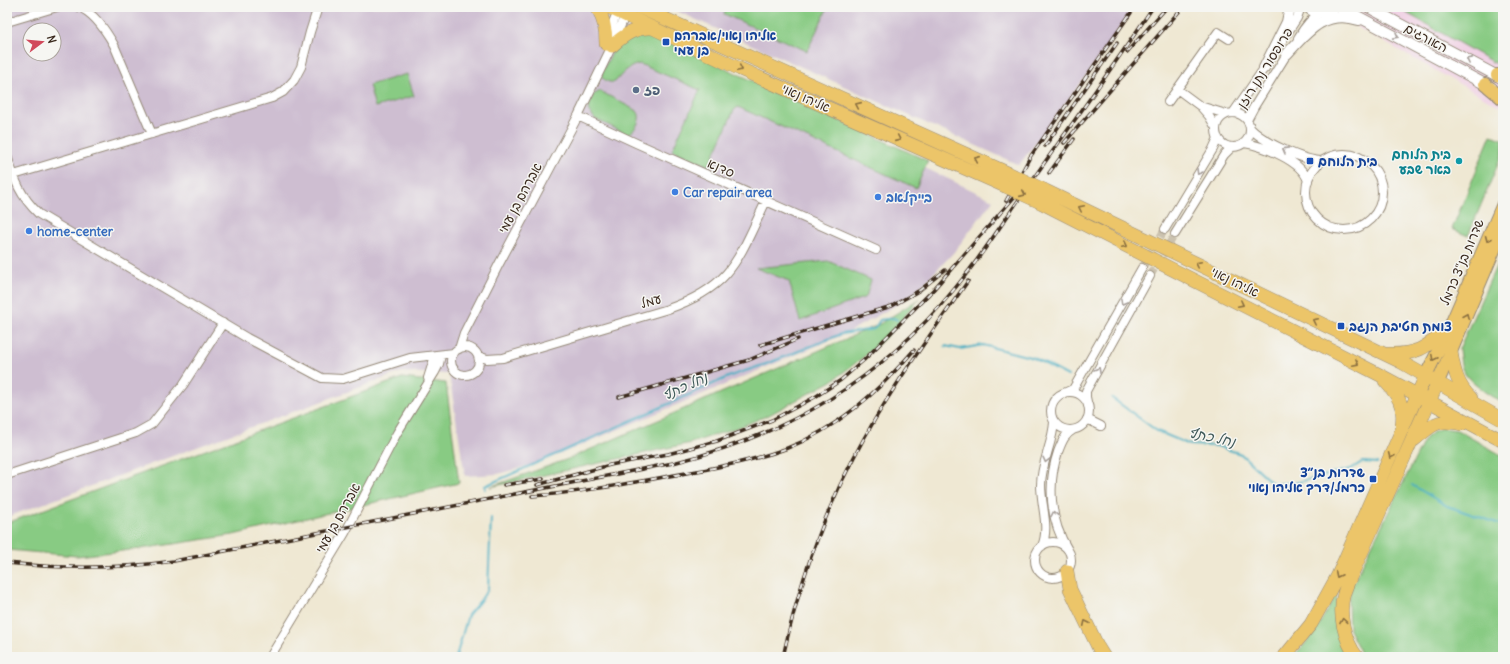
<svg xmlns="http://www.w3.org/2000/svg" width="1510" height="664" viewBox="0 0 1510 664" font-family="Delius,'Playpen Sans Hebrew',sans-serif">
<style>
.built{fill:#f0d0e4}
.industrial{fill:#cebed1;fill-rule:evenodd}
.green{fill:#88cb83;stroke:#627a50}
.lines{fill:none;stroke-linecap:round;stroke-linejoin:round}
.stream{stroke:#44aec3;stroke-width:2}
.minor-tunnel{stroke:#cbc2af;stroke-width:8;stroke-dasharray:8 4;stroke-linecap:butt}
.minor-casing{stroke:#958978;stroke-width:10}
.tertiary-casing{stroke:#958978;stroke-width:12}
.primary-casing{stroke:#958978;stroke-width:14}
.trunk-casing{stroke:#958978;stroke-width:14}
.minor{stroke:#fff;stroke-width:8}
.tertiary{stroke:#fff;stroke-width:10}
.primary{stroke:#ecc569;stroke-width:12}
.trunk{stroke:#ecc569;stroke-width:13}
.rail-casing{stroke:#3b2a1e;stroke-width:3.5}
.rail{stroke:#f6f6f2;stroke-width:2;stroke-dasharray:6;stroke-linecap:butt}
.trunk-bridge-casing{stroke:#958978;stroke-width:14;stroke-linecap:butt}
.trunk-bridge{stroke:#ecc569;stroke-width:13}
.oneway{stroke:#a79f9a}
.oneway2{stroke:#8b7040}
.transit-dot{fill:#1a4fb4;stroke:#f6f6f2;stroke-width:1.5}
.service-dot{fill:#5c6f8a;stroke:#f6f6f2;stroke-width:1.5}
.culture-dot{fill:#0f9aa8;stroke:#f6f6f2;stroke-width:1.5}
.shop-dot{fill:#3f7fe0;stroke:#f6f6f2;stroke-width:1.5}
.labels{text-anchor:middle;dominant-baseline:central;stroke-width:3;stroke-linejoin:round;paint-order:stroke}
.transit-label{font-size:13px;font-weight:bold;fill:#164399;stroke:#f6f6f2;text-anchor:start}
.street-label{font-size:13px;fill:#3b2a1e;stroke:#f6f6f2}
.service-label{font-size:13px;font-weight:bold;fill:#4e5e75;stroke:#f6f6f2;text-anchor:start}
.culture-label{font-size:13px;font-weight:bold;fill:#0d838f;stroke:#f6f6f2;text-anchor:end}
.shop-label{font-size:13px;font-weight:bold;fill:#366cbe;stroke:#f6f6f2;text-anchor:start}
.water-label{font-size:14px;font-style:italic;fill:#3e5858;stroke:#f6f6f2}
</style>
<rect width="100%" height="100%" fill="#f6f6f2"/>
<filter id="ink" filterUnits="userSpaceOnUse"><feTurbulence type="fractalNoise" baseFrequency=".025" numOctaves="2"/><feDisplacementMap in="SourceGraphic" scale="8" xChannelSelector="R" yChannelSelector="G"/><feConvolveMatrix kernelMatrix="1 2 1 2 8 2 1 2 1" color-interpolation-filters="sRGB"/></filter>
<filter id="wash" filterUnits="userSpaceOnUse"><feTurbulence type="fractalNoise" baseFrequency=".012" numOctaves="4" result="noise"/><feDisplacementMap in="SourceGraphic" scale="16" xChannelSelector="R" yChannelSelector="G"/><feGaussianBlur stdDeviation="0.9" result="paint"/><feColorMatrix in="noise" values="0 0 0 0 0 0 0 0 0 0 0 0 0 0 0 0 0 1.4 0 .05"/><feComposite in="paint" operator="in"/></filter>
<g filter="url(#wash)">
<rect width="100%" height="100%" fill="#efe8d3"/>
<path class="built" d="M1321 7H1503V108Z"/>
<path class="industrial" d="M7 7H583L993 200 954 252 912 296 845 334 541 462 498 474 465 476 449 374 401 372 7 517ZM30 30H54V54H30Z
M668 7H1134L1088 73 1019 165Z"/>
<path class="green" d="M727 7H828L807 51 724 14Z
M1396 7H1503V68Z
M635 36H655L928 161 916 188 738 107 734 110 709 166 672 150 700 90 640 64C628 66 622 74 615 82 607 83 605 80 600 75L617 44Z
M407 74 414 96 375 107 369 85Z
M600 91 637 111C643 118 636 129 629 134L625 133 595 119 588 110 593 95Z
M1491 135 1503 139V152L1468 236 1452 229Z
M1503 251V403C1490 396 1464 380 1461 365 1460 360 1460 354 1459 349Z
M828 261 871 280 866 297 800 321 789 281 756 268Z
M919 299 893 330 870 352 832 381 769 415 742 426 691 443 490 487 568 459 878 325Z
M402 378 446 383 459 483 233 535 140 549 77 556 7 550V523Z
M1441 428 1457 430 1503 456V657H1363L1349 630 1348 601 1352 585 1426 437 1433 432Z
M1337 592C1334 623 1335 629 1348 657H1293L1311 637 1319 625Z"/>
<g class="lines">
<path class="stream" d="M945 346 960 349 983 345 1034 358 1068 376
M1112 398 1157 431 1190 445 1217 446 1241 454 1273 484 1295 483 1351 469 1362 462 1377 463
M1412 485 1447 506 1503 525
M485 489V486L733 375 769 363 841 334 874 329 880 320 894 318 897 320
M456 657 468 615 480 601 488 589 491 518"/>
</g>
</g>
<g filter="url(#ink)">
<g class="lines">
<path class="minor-tunnel" d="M1142 268 1165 229
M1150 276 1175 234"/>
<defs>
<path id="minor" d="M78 7C94 12 106 31 114 45L152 134
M7 22 57 7
M608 36 619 7
M1298 38C1304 28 1310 19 1320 13
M1282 41 1297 18 1301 7
M1177 89 1200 106 1226 114
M1168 102 1218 32 1229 39
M1202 108 1209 116 1216 128
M1216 130a17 17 0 1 1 34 0a17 17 0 1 1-34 0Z
M1233 113 1267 64
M578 116 636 143 876 250
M1247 120 1254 107 1290 49
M1250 128C1263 142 1304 161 1322 161
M1244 143C1264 146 1302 161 1308 181
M1306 192a38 38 0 1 1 76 0a38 38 0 1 1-76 0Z
M7 156C15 181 20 196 39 214L247 338 322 378 343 379 410 358 454 353
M7 177 272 98 283 92 294 80 301 67 310 32 318 7
M1165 229 1213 149 1218 138
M1175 234 1224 155 1232 147
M451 361a14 14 0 1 1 28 0a14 14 0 1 1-28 0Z
M459 349 464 333 499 264 578 116 608 54 629 7
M478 356 487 359 503 358 668 309C733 286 738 259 766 201
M428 378 435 356
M1051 411a19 19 0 1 1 38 0a19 19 0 1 1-38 0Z
M1064 393 1073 389 1076 384 1142 268
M1088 406 1086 397V391L1150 276
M1087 419 1101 426
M7 475 136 433 152 424 183 385 223 323
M1035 560a18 18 0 1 1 36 0a18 18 0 1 1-36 0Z
M1042 546C1050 527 1041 506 1041 485 1041 463 1053 443 1054 422
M1068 550C1050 521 1047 484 1058 452 1062 442 1064 435 1073 430
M270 657 345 533 397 433 435 372 439 364 441 355"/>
<path id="tertiary" d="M1307 7C1316 15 1327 15 1336 7
M1336 7 1346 10 1492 88
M1368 7 1503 79
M1287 54C1308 31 1325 9 1359 20
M1264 68 1287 22 1290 7"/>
<path id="primary" d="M1497 75 1503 76
M1485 84 1503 99
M1426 375 1449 329 1503 204
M1438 382 1503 229"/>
<path id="trunk" d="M597 7C604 18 606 31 606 44
M608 7 740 69 1005 186
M639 7 1012 175
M612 46C624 35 635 27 652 28
M1044 190 1401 362 1503 420
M1040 202 1378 374 1503 441
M1451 352C1454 370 1457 385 1471 398
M1388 354C1418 355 1426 347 1449 329
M1385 381C1397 394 1405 405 1402 424
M1414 440C1435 423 1435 419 1462 424
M1067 571 1070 589 1099 649 1104 657
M1284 657 1311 624 1337 577 1426 375
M1357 657C1344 640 1338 614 1344 593 1347 584 1351 575 1355 567L1438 382"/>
</defs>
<use href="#minor" class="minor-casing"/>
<use href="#tertiary" class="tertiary-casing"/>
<use href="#primary" class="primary-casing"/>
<use href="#trunk" class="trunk-casing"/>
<use href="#minor" class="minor"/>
<use href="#tertiary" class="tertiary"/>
<use href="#primary" class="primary"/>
<use href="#trunk" class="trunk"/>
<defs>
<path id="rail" d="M1127 52 1167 7
M1064 143 1183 7
M1045 146 1117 43
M1049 173 1074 139
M1006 201 1030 157 1135 7
M760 345 892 306 920 290 945 270
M619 397 749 360 798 339
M504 485 543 479
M537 485 610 465 668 454 717 441 772 420 815 397 841 380 864 360 933 290 1015 196
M532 496C576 493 620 485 664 477 704 470 746 463 785 449 837 429 878 392 914 350
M7 563C63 569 118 569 174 561L673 463C788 435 881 380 956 287 985 252 1009 213 1035 176 1075 120 1115 64 1153 7
M783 657C798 588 821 520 854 457 886 395 928 338 968 281"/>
</defs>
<use href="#rail" class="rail-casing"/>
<use href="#rail" class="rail"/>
<defs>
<path id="trunk-bridge" d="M1012 175 1044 190
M1005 186 1040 202"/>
</defs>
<use href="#trunk-bridge" class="trunk-bridge-casing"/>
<use href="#trunk-bridge" class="trunk-bridge"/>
</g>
<defs><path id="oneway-chevron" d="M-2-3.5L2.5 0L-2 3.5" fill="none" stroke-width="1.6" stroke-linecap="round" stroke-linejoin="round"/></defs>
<g class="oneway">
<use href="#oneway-chevron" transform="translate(1396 36) rotate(28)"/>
<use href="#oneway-chevron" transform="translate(1469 60) rotate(-152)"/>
<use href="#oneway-chevron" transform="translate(1285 150) rotate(-151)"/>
<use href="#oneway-chevron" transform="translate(1199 172) rotate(121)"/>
<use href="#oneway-chevron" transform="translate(1123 302) rotate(119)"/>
<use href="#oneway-chevron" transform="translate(1098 370) rotate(-61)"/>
<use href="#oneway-chevron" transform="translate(1046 460) rotate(104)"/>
<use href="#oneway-chevron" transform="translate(1054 514) rotate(-101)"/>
</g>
<g class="oneway2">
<use href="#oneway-chevron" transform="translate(740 69) rotate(25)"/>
<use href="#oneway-chevron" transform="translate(858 105) rotate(-156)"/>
<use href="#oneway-chevron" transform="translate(898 139) rotate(24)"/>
<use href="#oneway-chevron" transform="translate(977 159) rotate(-156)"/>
<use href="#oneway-chevron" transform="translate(1023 194) rotate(24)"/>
<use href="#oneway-chevron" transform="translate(1081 208) rotate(-154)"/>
<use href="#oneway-chevron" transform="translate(1488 239) rotate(113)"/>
<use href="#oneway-chevron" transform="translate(1125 245) rotate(27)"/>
<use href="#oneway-chevron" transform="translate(1198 264) rotate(-154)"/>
<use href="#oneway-chevron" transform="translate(1241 304) rotate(27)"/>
<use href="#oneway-chevron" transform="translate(1466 316) rotate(-67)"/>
<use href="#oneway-chevron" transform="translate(1315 321) rotate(-154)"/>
<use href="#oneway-chevron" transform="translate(1434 358) rotate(117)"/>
<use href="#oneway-chevron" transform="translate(1356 363) rotate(27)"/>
<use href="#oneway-chevron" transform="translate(1391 456) rotate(113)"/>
<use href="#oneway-chevron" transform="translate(1338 575) rotate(116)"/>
<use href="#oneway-chevron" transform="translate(1343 621) rotate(-99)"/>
<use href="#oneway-chevron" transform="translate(1086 623) rotate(-115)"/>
</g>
</g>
<g class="transit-dot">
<rect x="662" y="38" width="8" height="8" rx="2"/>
<rect x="1306" y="157" width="8" height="8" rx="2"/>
<rect x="1337" y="322" width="8" height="8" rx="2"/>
<rect x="1369" y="475" width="8" height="8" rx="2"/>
</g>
<circle class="service-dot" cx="636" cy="90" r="4"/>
<circle class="culture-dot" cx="1459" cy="161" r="4"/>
<g class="shop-dot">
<circle cx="675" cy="192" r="4"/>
<circle cx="878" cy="197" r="4"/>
<circle cx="29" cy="231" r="4"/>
</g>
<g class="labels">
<g class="transit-label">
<text x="674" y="35">אליהו נאוי/אברהם<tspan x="674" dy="15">בן עמי</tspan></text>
<text x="1318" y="161">בית הלוחם</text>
<text x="1349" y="326">צומת חטיבת הנגב</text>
<text x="1365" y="472" text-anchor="end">שדרות בנ״צ<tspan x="1365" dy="15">כרמל/דרך אליהו נאוי</tspan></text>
</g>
<g class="street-label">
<text transform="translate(1426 38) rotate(28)">האורגים</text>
<text transform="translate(1265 68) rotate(-58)">פרופסור נתן רוזן</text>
<text transform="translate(806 98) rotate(24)">אליהו נאוי</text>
<text transform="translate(721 168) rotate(24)">סדנא</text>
<text transform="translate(520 198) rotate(-62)">אברהם בן עמי</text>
<text transform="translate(1462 262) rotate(-67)">שדרות בנ"צ כרמל</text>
<text transform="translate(1235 282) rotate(26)">אליהו נאוי</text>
<text transform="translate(651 301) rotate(-16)">עמל</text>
<text transform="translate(338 518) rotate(-61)">אברהם בן עמי</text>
</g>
<g class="service-label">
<text x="644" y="90">פז</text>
</g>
<g class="culture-label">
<text x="1451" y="154">בית הלוחם<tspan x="1451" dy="15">באר שבע</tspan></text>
</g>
<g class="shop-label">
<text x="683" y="192">Car repair area</text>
<text x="886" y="197">בייקלאב</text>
<text x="37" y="231">home-center</text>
</g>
<g class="water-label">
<text transform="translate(685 386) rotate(-24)">נחל כתף</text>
<text transform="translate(1212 437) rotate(12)">נחל כתף</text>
</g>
</g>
<rect width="1510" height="664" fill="none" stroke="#f6f6f2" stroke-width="24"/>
<g transform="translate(42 42) rotate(74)"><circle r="19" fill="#f6f6f2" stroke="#aba49d"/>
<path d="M0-3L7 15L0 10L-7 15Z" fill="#d1495b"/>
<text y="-6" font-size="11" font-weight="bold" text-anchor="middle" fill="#3b2a1e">N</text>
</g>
</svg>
